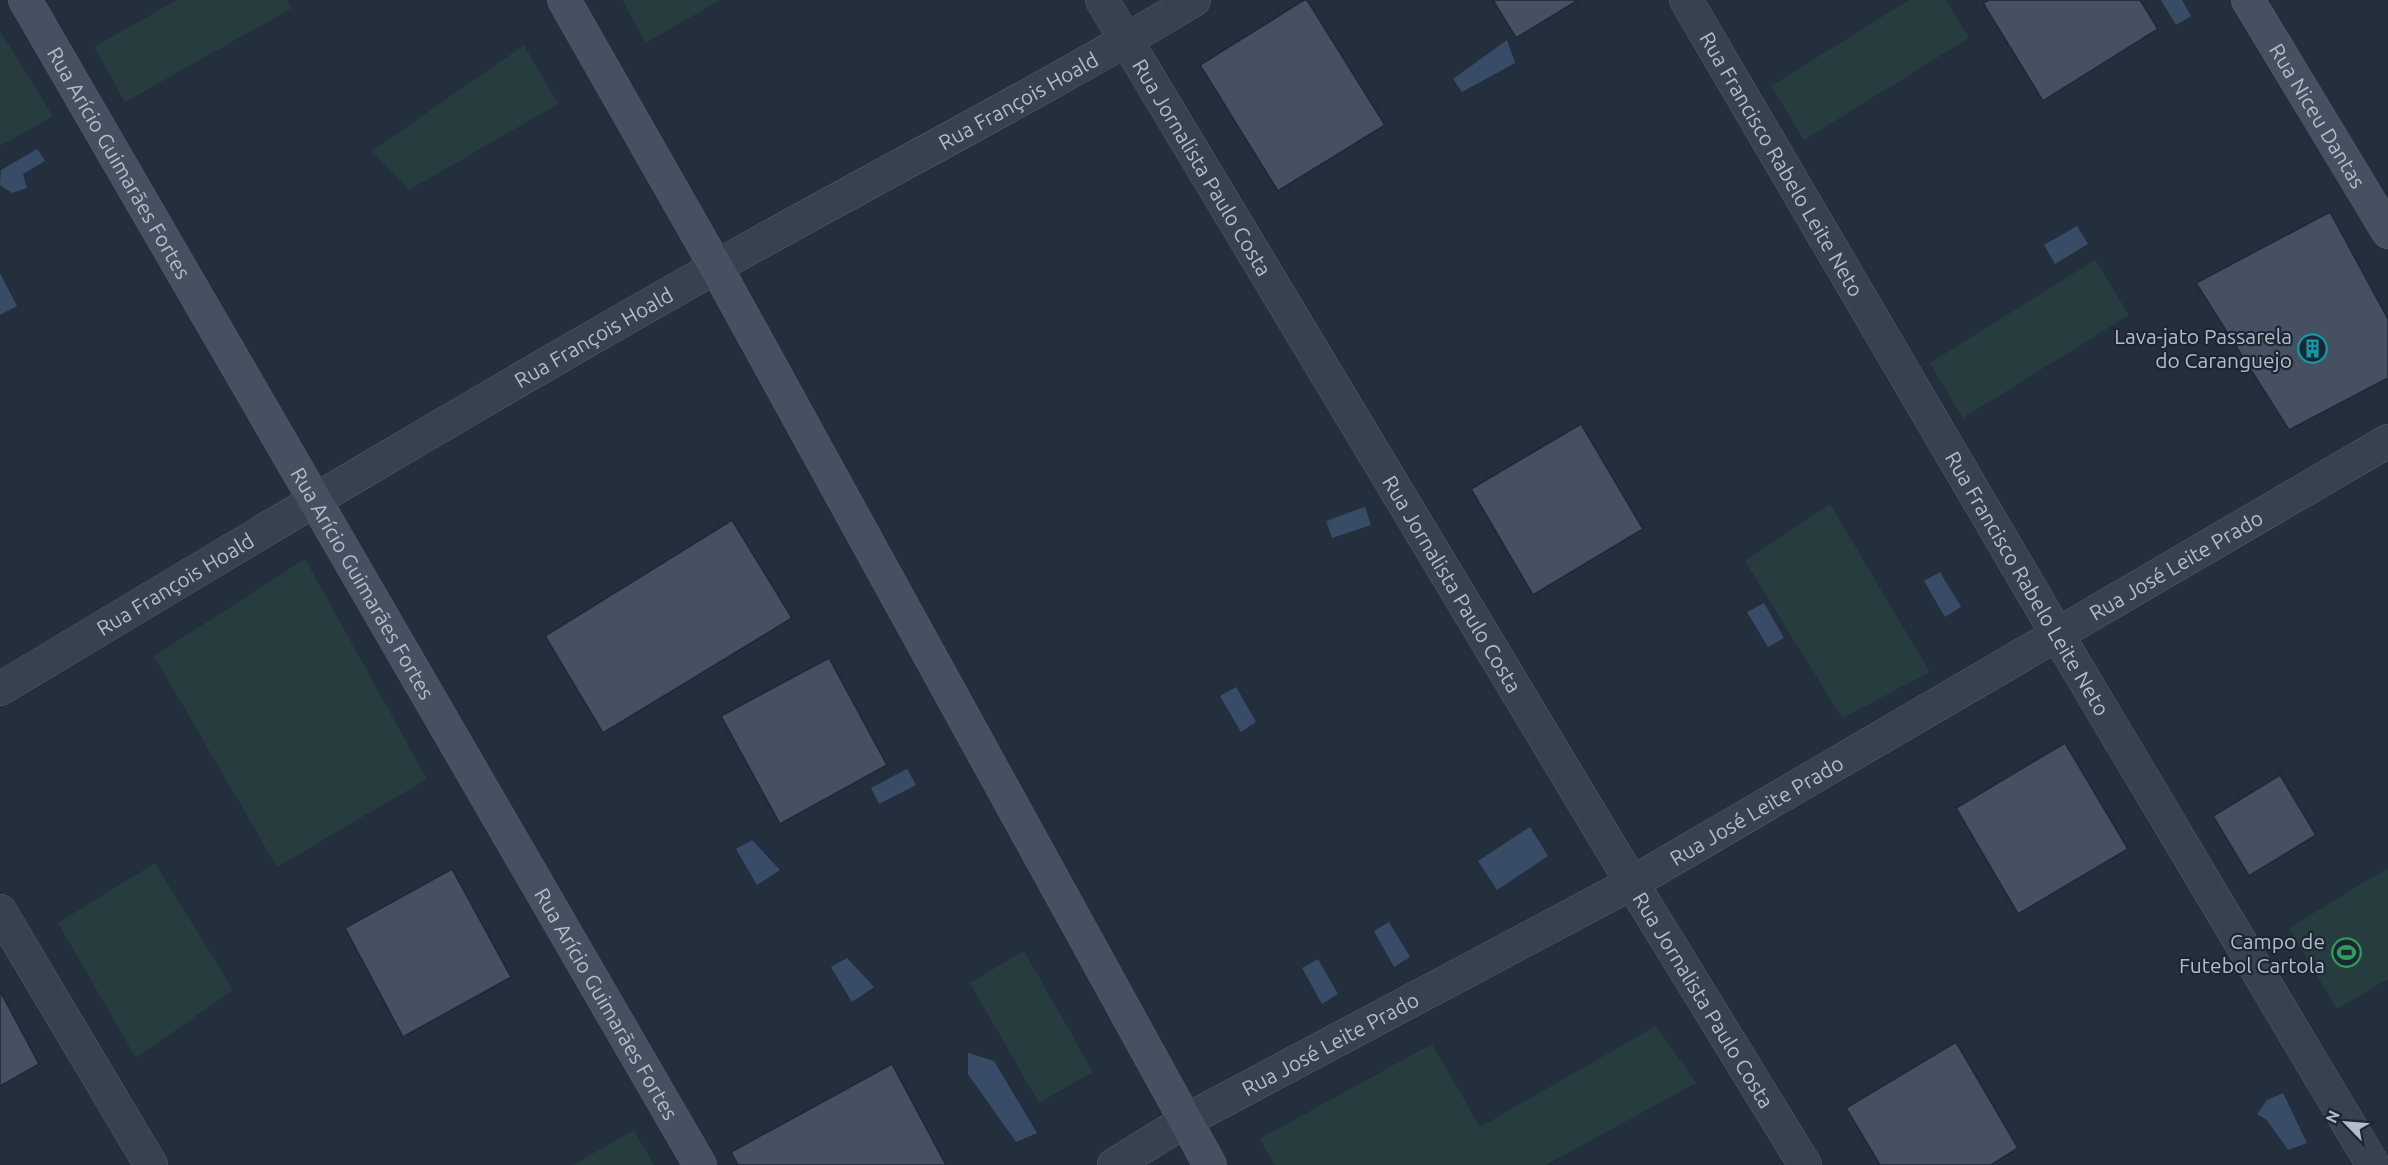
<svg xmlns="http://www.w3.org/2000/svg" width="2388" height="1165" viewBox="0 0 2388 1165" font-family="Ubuntu,sans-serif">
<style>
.green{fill:#263c3f}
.water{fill:#394c67}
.building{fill:#455162;stroke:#1f2835;stroke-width:1.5}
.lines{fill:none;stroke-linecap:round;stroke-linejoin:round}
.street-casing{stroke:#565f6c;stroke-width:34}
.secondary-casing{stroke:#565f6c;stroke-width:34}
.street{stroke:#38414e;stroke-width:33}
.secondary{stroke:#465061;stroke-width:33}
.labels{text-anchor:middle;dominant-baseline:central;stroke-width:4.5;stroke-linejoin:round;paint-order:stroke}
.street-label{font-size:21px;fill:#b4bcc9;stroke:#1d2633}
.poi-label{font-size:21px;fill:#b4bcc9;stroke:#1d2633;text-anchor:end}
</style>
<rect width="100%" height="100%" fill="#242f3e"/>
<path class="green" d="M177 0H287L292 8 125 102 94 47Z
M622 0H720L646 43Z
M1909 0H1946L1969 38 1804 140 1771 86Z
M0 31 53 116 0 146Z
M524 45 558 104 409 190 372 151Z
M2095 260 2129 315 1963 418 1930 363Z
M1830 504 1930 672 1842 718 1745 561Z
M305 559 427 779 277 867 154 656Z
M155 863 233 990 136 1058 58 923Z
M2388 868V979L2337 1009 2289 928Z
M1024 951 1093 1072 1039 1103 970 983Z
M1656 1026 1696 1083 1546 1165H1275L1259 1139 1432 1044 1480 1127Z
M634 1130 654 1165H572H573Z"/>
<path class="water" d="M2161 0H2182L2191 16 2176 25Z
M1507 40 1515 63 1462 92 1453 79Z
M37 149 45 161 23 174 27 188 12 193 0 185 1 170Z
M2077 226 2088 244 2055 264 2044 245Z
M0 273 17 306 0 315Z
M1365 507 1371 525 1332 538 1326 521Z
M1940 572 1961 607 1945 617 1924 581Z
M1764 603 1784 638 1768 647 1747 612Z
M1236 687 1256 722 1241 732 1220 696Z
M907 769 916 785 879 804 871 788Z
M1530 827 1548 856 1497 890 1478 861Z
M752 840 780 870 757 885 736 849Z
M1389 922 1410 957 1394 967 1374 931Z
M847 958 874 987 852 1002 831 967Z
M1318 959 1338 994 1322 1004 1302 968Z
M968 1053 994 1061 1037 1133 1016 1142 968 1074Z
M2283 1093 2307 1143 2288 1150 2267 1120 2257 1114 2267 1100Z"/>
<path class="building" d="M1304 0H1307L1385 125 1278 191 1200 65Z
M1493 0H1578L1516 38Z
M1989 0H2140L2158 29 2043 101 1983 3Z
M2330 212 2388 319V378L2289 430 2196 283Z
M1581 424 1643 529 1533 595 1471 489Z
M732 520 792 618 603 733 545 636Z
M829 658 887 765 780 824 721 716Z
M2065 743 2128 849 2018 914 1956 808Z
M2280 775 2316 835 2249 876 2213 816Z
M452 869 511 977 403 1037 345 928Z
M0 991 39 1064 0 1086Z
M1956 1042 2018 1148 1991 1165H1880L1846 1108Z
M892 1064 946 1165H738L731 1152Z"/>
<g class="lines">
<defs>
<g id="street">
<path id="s1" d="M1102 0 1632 883 1805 1165"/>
<path id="s2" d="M1686 0 2057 634 2373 1165"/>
<path id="s3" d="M0 689C238 546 475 403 716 267 875 177 1038 94 1194 0"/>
<path d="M0 911 151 1165"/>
<path id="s4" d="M1114 1165 1185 1121 1632 883 2388 441"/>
</g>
<g id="secondary">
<path id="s5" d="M25 0 700 1165"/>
<path d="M564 0 716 267 1210 1165"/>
<path id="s6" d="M2248 0 2388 232"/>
</g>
</defs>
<use href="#street" class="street-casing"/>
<use href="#secondary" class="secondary-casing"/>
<use href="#street" class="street"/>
<use href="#secondary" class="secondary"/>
</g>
<defs>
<symbol id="building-ring" viewBox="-11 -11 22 22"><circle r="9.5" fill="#1d2633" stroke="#0f9aa8" stroke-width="1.5"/><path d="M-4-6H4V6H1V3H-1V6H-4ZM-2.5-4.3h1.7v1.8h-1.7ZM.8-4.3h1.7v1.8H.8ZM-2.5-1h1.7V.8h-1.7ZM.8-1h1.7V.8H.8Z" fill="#0f9aa8"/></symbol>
<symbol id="stadium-ring" viewBox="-11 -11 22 22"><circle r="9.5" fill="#1d2633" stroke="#2e9e5b" stroke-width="1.5"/><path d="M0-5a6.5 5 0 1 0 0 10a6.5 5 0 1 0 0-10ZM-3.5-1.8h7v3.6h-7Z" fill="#2e9e5b"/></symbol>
</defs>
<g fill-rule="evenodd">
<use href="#building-ring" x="2296" y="332" width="33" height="33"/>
<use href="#stadium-ring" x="2330" y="936" width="33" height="33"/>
</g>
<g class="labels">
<g class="street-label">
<text stroke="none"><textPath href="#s3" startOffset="1176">Rua François Hoald</textPath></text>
<text stroke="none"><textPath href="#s6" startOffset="135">Rua Niceu Dantas</textPath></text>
<text stroke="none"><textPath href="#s5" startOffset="188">Rua Arício Guimarães Fortes</textPath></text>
<text stroke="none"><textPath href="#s2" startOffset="190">Rua Francisco Rabelo Leite Neto</textPath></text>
<text stroke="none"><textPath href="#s1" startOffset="195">Rua Jornalista Paulo Costa</textPath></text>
<text stroke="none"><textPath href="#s3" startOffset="690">Rua François Hoald</textPath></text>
<text stroke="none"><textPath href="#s4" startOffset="1220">Rua José Leite Prado</textPath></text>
<text stroke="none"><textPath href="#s5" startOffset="674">Rua Arício Guimarães Fortes</textPath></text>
<text stroke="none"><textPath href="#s2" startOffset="676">Rua Francisco Rabelo Leite Neto</textPath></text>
<text stroke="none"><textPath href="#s3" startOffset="204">Rua François Hoald</textPath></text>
<text stroke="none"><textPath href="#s1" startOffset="681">Rua Jornalista Paulo Costa</textPath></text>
<text stroke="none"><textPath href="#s4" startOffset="734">Rua José Leite Prado</textPath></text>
<text stroke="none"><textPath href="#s1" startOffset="1167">Rua Jornalista Paulo Costa</textPath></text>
<text stroke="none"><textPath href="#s5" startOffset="1160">Rua Arício Guimarães Fortes</textPath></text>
<text stroke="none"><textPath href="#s4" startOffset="248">Rua José Leite Prado</textPath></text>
</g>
<g class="poi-label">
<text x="2292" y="336">Lava-jato Passarela<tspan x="2292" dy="24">do Caranguejo</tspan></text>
<text x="2325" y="941">Campo de<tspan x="2325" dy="24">Futebol Cartola</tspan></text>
</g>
</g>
<g transform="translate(2346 1123) rotate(295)" stroke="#1d2633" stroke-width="4.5" paint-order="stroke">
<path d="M0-4.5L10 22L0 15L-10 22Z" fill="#b4bcc9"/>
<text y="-9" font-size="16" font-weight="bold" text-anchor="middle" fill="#b4bcc9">N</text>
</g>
</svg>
